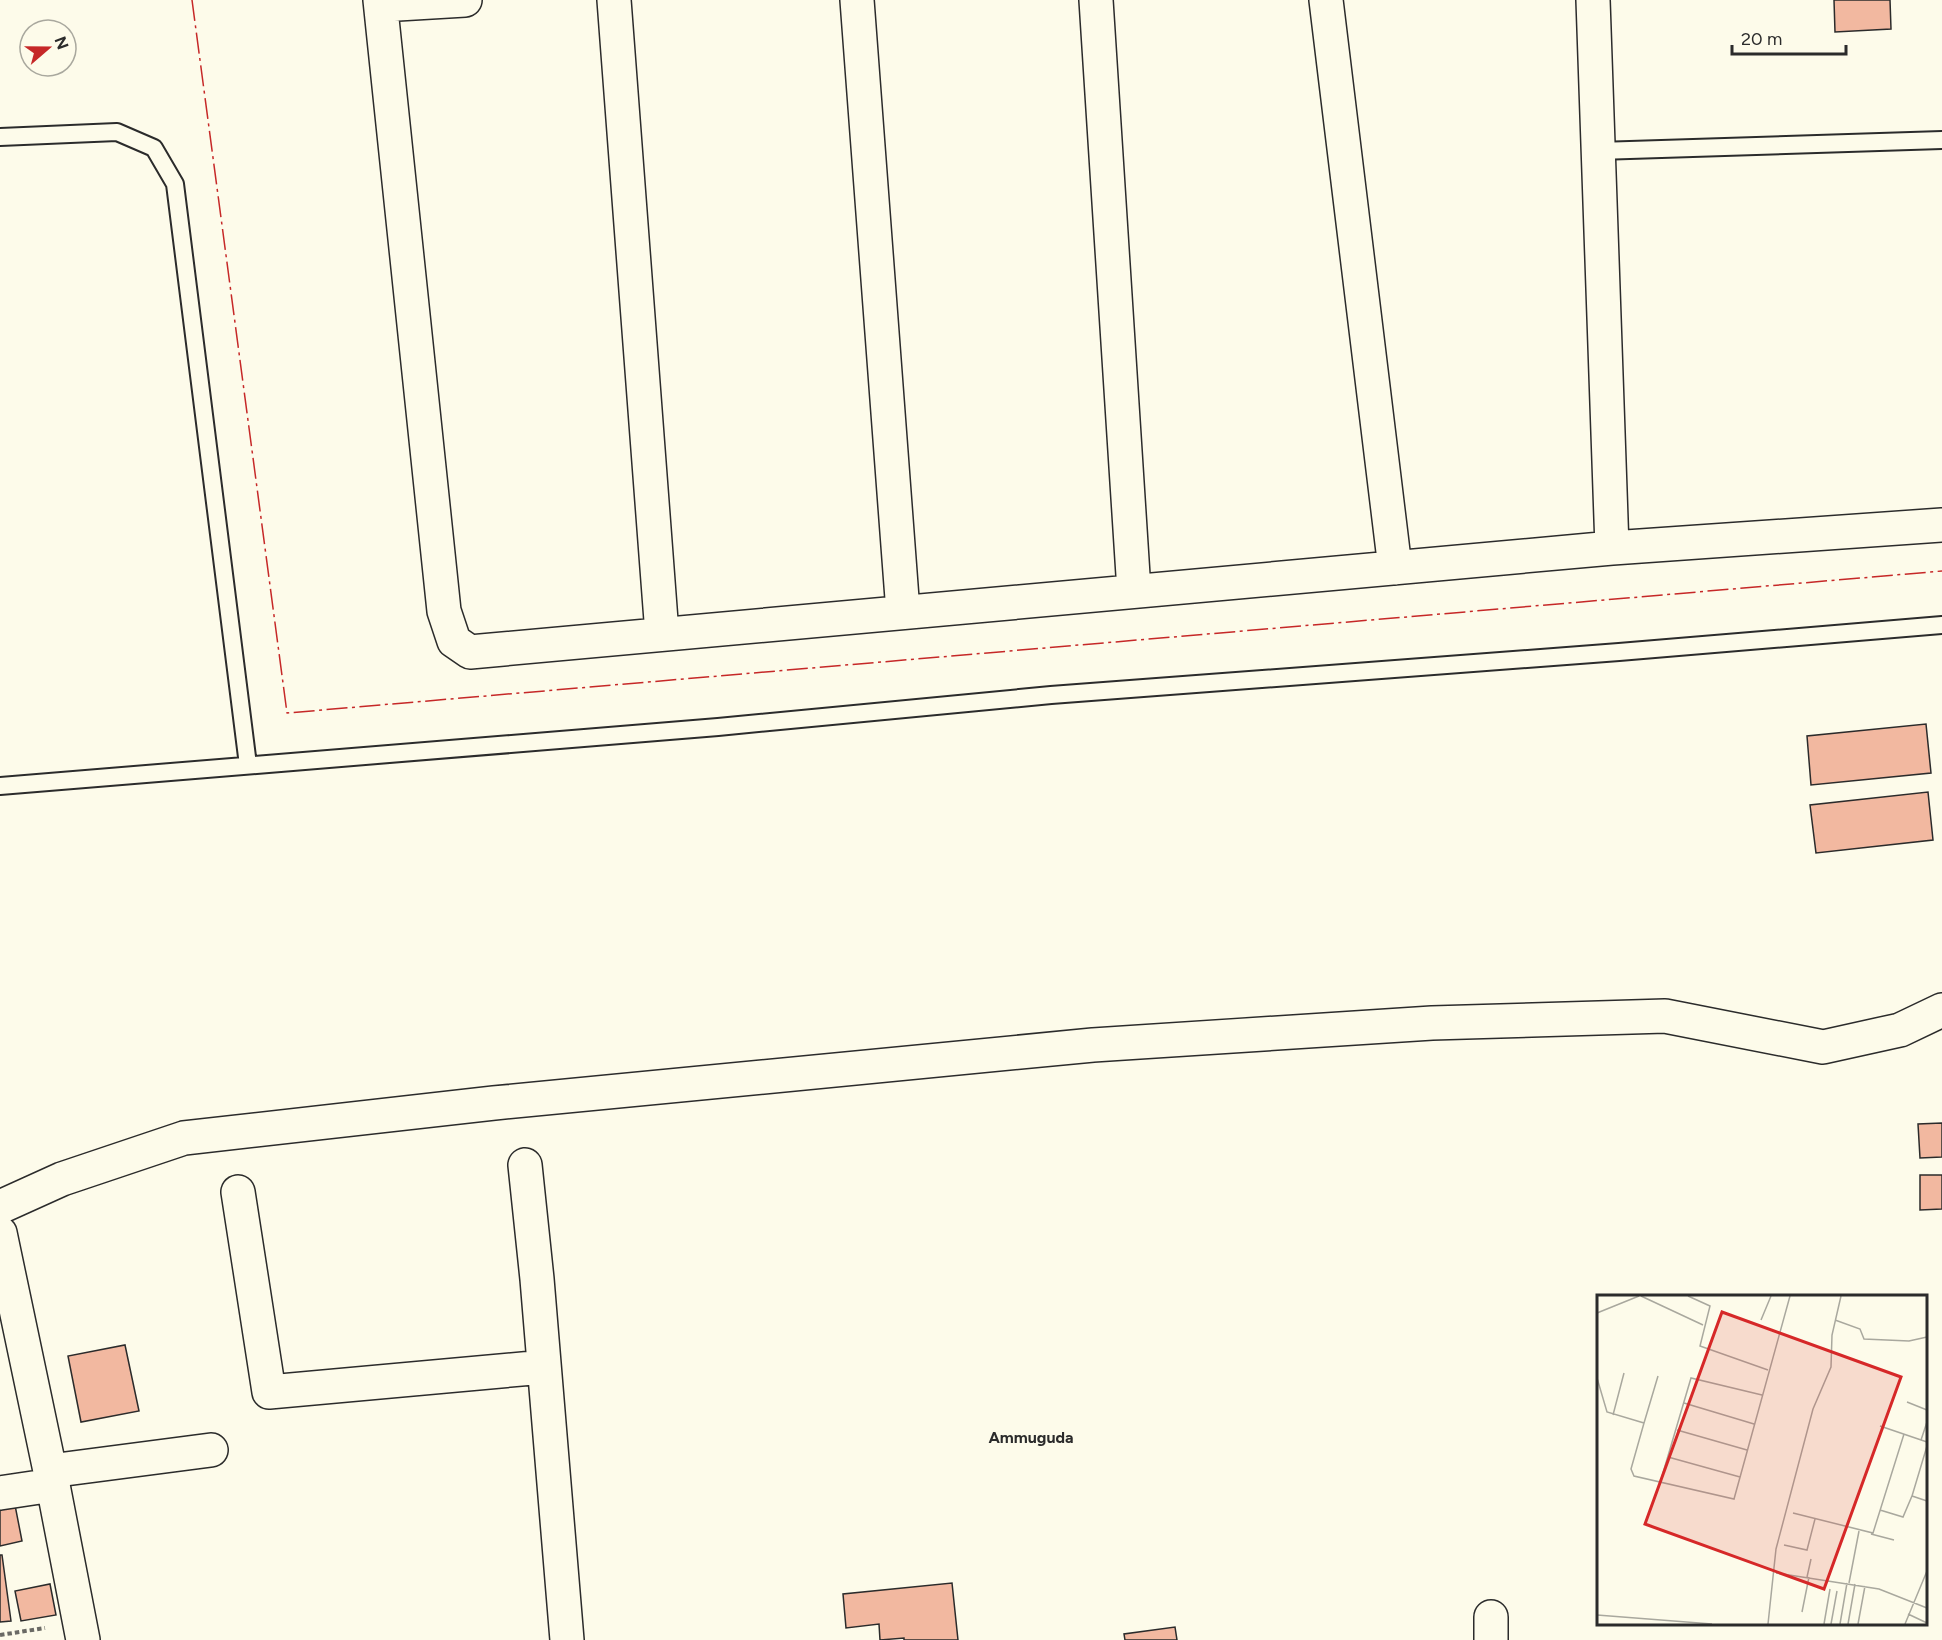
<svg xmlns="http://www.w3.org/2000/svg" width="1942" height="1640" viewBox="0 0 1942 1640" font-family="Figtree,sans-serif">
<style>
.building{fill:#f2b8a0;stroke:#2b2b2b;stroke-width:1.5}
.lines{fill:none;stroke-linecap:round;stroke-linejoin:round}
.lane-casing{stroke:#2b2b2b;stroke-width:20}
.street-casing{stroke:#2b2b2b;stroke-width:36}
.path{stroke:#6a6964;stroke-width:4;stroke-dasharray:4.5 3;stroke-linecap:butt}
.lane{stroke:#fdfbea;stroke-width:16}
.street{stroke:#fdfbea;stroke-width:33}
.power{stroke:#c62828;stroke-width:1.5;stroke-dasharray:21 4.5 3 4.5;stroke-linecap:butt}
.labels{text-anchor:middle;dominant-baseline:central;stroke-width:4.5;stroke-linejoin:round;paint-order:stroke}
.neighbourhood-label{font-size:16px;font-weight:bold;fill:#2b2b2b;stroke:#fdfbea}
.inset-road{fill:none;stroke:#a9a89e;stroke-width:1.5}
.view{fill:#d62828;fill-opacity:0.15;stroke:#d62828;stroke-width:3}
.inset-edge{fill:none;stroke:#2b2b2b;stroke-width:3}
</style>
<rect width="100%" height="100%" fill="#fdfbea"/>
<path class="building" d="M1834 0H1890L1891 29 1835 32Z
M1926 724 1931 773 1811 785 1807 736Z
M1928 792 1933 840 1816 853 1810 805Z
M1942 1123V1157L1920 1158 1918 1124Z
M1920 1175H1942V1209L1920 1210Z
M125 1345 139 1411 81 1422 68 1356Z
M14 1500 22 1541 0 1546V1503Z
M0 1555H2L11 1621 0 1622Z
M952 1583 958 1640H904V1638L880 1640 879 1624 846 1628 843 1594Z
M50 1584 56 1615 21 1621 15 1591Z
M1175 1627 1177 1640H1125L1124 1634Z"/>
<g class="lines">
<defs>
<path id="lane" d="M0 137 117 132 154 148 175 184 248 765
M1598 151 1942 140
M0 786 718 727 1051 695 1619 652 1942 625"/>
<path id="street" d="M380 0 444 611 454 641 470 652 1612 548 1942 525
M614 0 662 634
M857 0 903 612
M1096 0 1134 591
M1326 0 1395 568
M1593 0 1612 548
M381 5 465 0
M525 1165 537 1279 567 1640
M238 1192 269 1392 544 1367
M0 1207 62 1179 184 1138 494 1103 1093 1045 1432 1023 1665 1016 1823 1047 1900 1030 1942 1010
M0 1233 53 1485 83 1640
M50 1471 211 1450
M0 1493 53 1485
M1491 1617V1640"/>
</defs>
<use href="#lane" class="lane-casing"/>
<use href="#street" class="street-casing"/>
<path class="path" d="M0 1635 45 1628"/>
<use href="#lane" class="lane"/>
<use href="#street" class="street"/>
<path class="power" d="M192 0 287 713 1942 571"/>
</g>
<g class="labels">
<g class="neighbourhood-label">
<text x="1031" y="1437">Ammuguda</text>
</g>
</g>
<g transform="translate(1597 1295)">
<rect width="330" height="330" fill="#fdfbea"/>
<path class="inset-road" d="M44 1 106 30M91 1 113 11 103 51 171 75M0 18 42 1M164 25 174 1M238 25 263 34 267 44 312 46 330 42M0 83 10 117 47 128 61 81M310 107 330 115M87 108 157 129M16 120 27 78M47 128 34 174 37 181 137 204 193 1M283 131 330 147M80 135 150 155M324 145 330 127M71 162 143 182M63 188 94 83 165 100M315 201 330 151M283 215 306 222 315 201 330 206M196 218 276 238 307 139M274 239 297 245M187 250 210 255 218 224M179 278 282 294 330 313M210 282 214 264M252 288 262 236M205 317 212 282M311 319 330 328M0 320 115 329M171 329 179 254 216 114 234 72 235 40 244 1M227 329 233 294M234 329 240 296M243 329 250 288M251 329 258 289M261 329 268 291M308 329 330 276"/>
<path class="view" d="M125 17 304 82 227 294 48 229Z"/>
<rect width="330" height="330" class="inset-edge"/>
</g>
<g transform="translate(48 48) rotate(70)"><circle r="28" fill="#fdfbea" stroke="#a9a89e" stroke-width="1.5"/>
<path d="M0-4.5L10 22L0 15L-10 22Z" fill="#c62828"/>
<text y="-9" font-size="16" font-weight="bold" text-anchor="middle" fill="#2b2b2b">N</text>
</g>
<path d="M1732 45v9h114v-9" fill="none" stroke="#2b2b2b" stroke-width="3"/>
<text x="1741" y="45" font-size="18" fill="#2b2b2b" stroke="#fdfbea" stroke-width="4.5" paint-order="stroke">20 m</text>
</svg>
